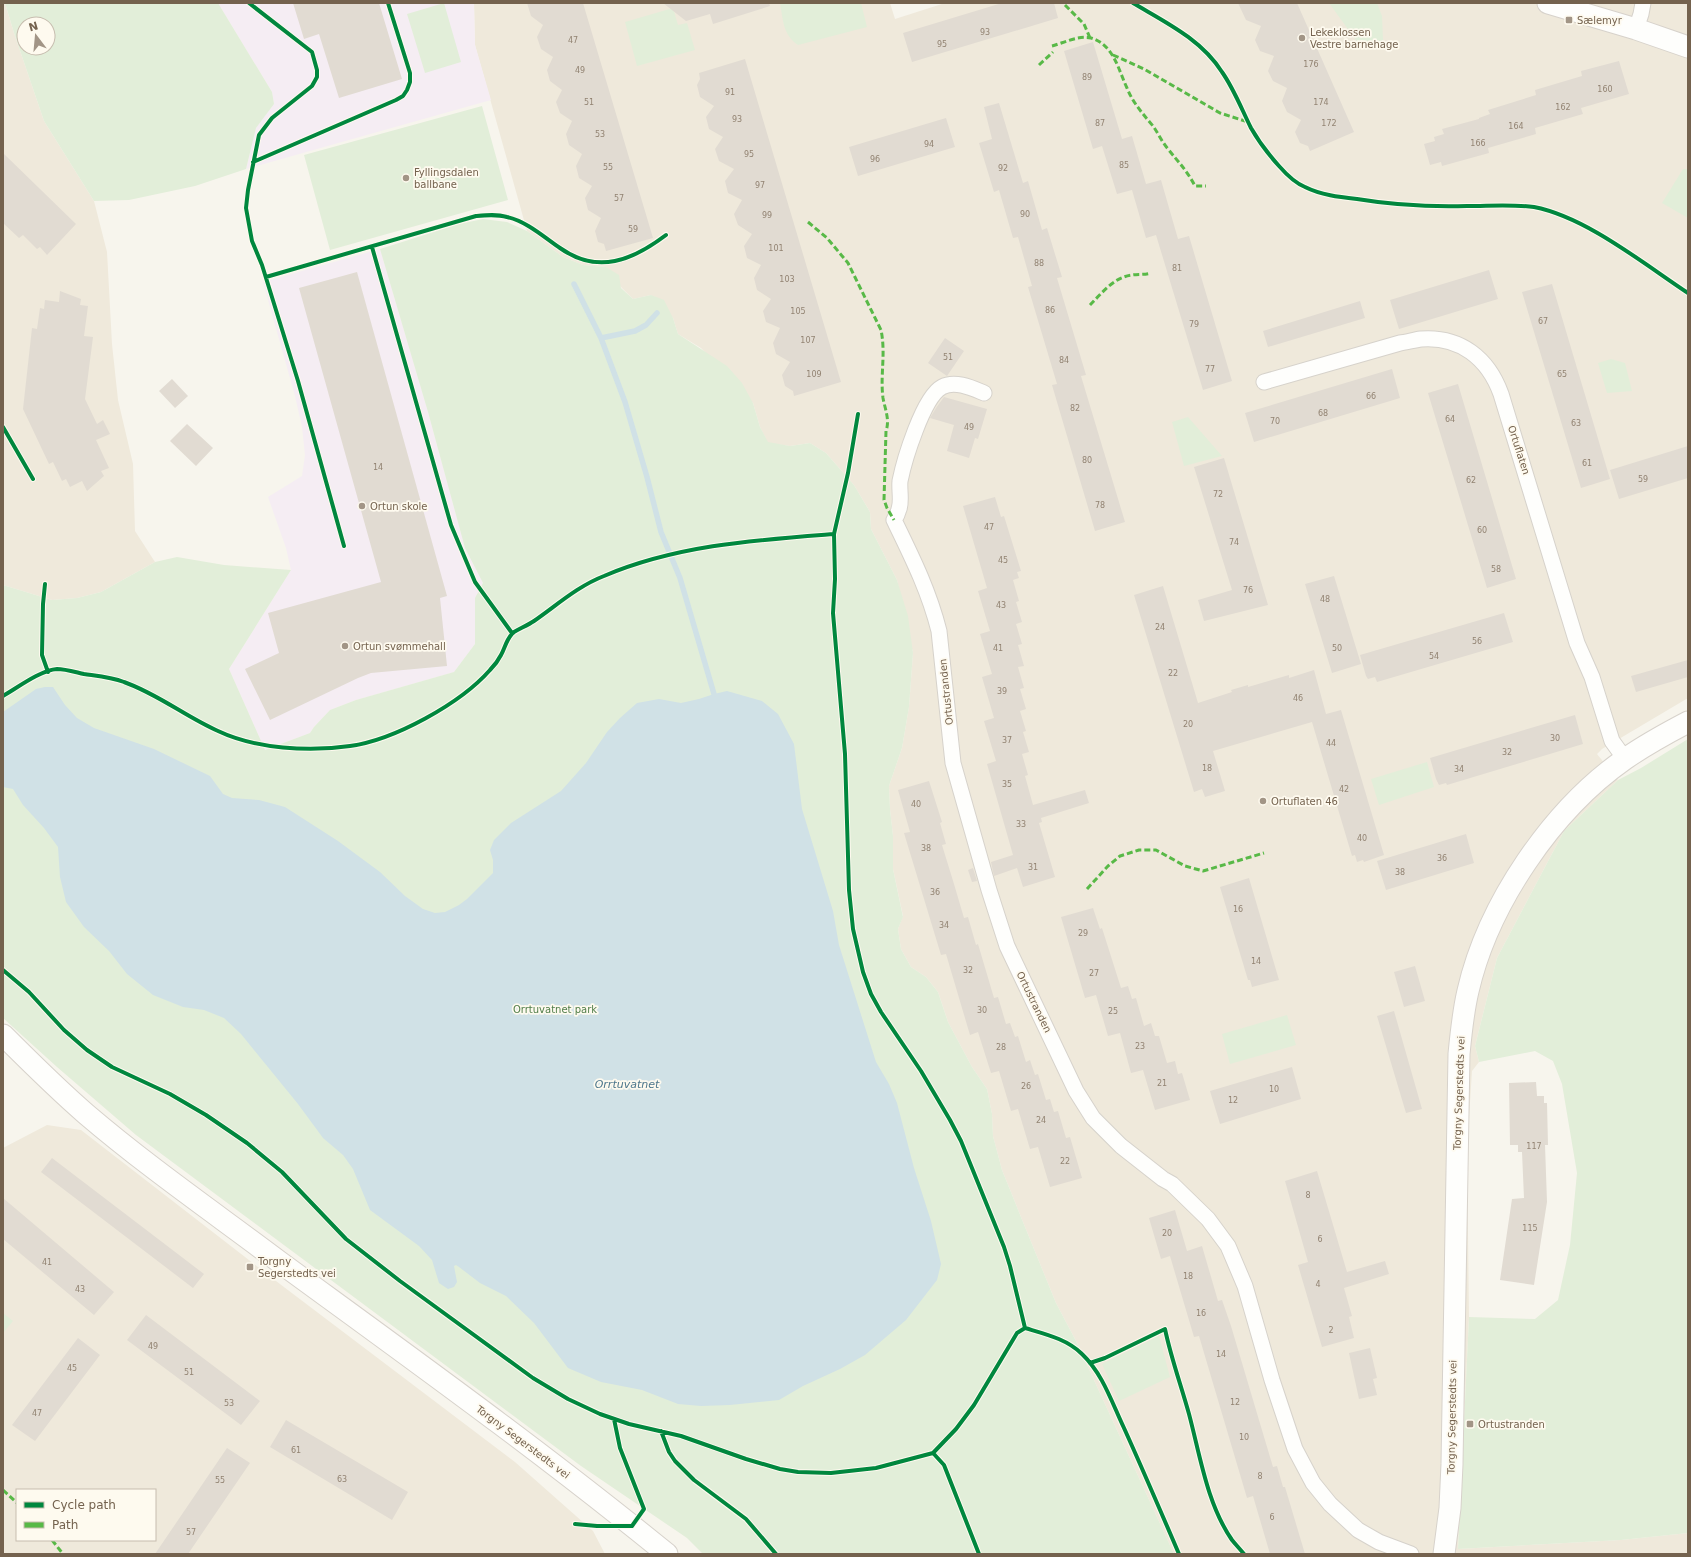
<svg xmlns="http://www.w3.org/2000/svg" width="1691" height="1557" viewBox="0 0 1691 1557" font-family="'DejaVu Sans',sans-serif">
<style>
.residential{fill:#efe9db;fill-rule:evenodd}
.education{fill:#f5edf3}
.green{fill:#e2eed9;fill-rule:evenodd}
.water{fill:#d0e1e6}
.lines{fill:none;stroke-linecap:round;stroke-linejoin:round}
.stream{stroke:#d0e1e6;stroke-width:5.5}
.building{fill:#e1dbd2}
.minor-casing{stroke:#d6d2cb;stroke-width:17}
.secondary-casing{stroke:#d7d2cb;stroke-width:23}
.minor{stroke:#fefefc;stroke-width:15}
.secondary{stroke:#fefefc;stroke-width:21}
.quiet{stroke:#58b947;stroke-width:3;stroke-dasharray:6 3;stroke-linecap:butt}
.cycleway-casing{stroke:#fefaef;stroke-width:6}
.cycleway{stroke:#00873e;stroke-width:4}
.poi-dot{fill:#a29586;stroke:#fefaef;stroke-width:1.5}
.labels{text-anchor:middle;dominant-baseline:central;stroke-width:3.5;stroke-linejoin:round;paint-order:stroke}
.number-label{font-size:8px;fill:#928372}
.poi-label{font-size:10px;fill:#74624e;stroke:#fefaef;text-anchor:start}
.street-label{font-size:10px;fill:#74624e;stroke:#fefaef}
.park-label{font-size:10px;fill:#517e4a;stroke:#fefaef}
.water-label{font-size:11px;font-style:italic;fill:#4d778c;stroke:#fefaef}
</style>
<rect width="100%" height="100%" fill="#f7f5ed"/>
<path class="residential" d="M3 3H5L14 33 44 121 94 201 107 252 112 344 118 400 133 464 135 531 155 562 101 592 77 598 52 600 3 585Z
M474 3H890L895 19 945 3H1688V698L1602 749 1597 754 1618 780 1564 831 1497 958 1475 1046 1479 1062 1472 1071 1467 1149 1469 1317 1458 1549 1621 1540 1688 1533V1554H1174L1076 1341 1056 1303 1023 1222 1002 1170 993 1136 992 1114 987 1089 972 1067 948 1022 938 992 926 977 911 967 901 949 898 929 903 916 893 869V836L890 809 889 786 902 748 909 707 913 653 897 580 871 529 870 512 854 485 826 453 810 443 790 446 768 443 760 427 753 403 701 348 678 334 673 318 651 295 633 299 621 287 606 267 583 265 563 257 527 231 475 45Z
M47 1125 81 1130 276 1281 515 1462 593 1531 605 1554H3V1148ZM17 1490H155V1540H17Z"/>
<path class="education" d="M218 3H474L475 45 491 100 246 169 256 128 274 104 272 92Z
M380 249 428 412 465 548 483 583 475 598V644L454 672 356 700 330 710 314 727 310 733 265 750 229 669 291 570 286 548 268 497 302 476 305 455 302 427 295 396 263 282Z"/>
<path class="green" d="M5 3H218L272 92 274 104 256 128 246 169 195 186 129 200 94 201 44 121 14 33ZM24 24H48V48H24Z
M444 3 461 62 425 73 407 14Z
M780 3H861L867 27 798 45C783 35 783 20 780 3Z
M1329 3H1377L1382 16 1383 40 1371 47H1361Z
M673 8 678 25 687 23 695 50 637 66 625 22Z
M482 106 508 200 330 250 304 155Z
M1683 169H1688V218L1662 203Z
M483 219 507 222 527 231 563 257 583 265 606 267 619 275 621 288 633 299 651 295 664 300 673 318 678 334 727 366 742 383 753 403 760 427 768 442 790 446 810 443 826 453 854 485 870 512 871 529 897 580 908 616 913 653 909 707 902 748 889 786 890 809 893 836V869L903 917 898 929 901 949 911 967 926 977 938 992 948 1022 972 1067 987 1089 992 1114 993 1136 1002 1170 1023 1222 1056 1303 1076 1341 1174 1554H703L687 1538 581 1466 136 1135 57 1067 3 1018V585L52 600 77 598 101 592 155 562 177 557 224 565 291 570 229 669 265 750 310 733 314 727 330 710 356 700 454 672 475 644V598L483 583 465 548 428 412 380 249 459 224Z
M1611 359 1625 363 1632 391 1607 393 1598 363Z
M1188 417 1222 456 1184 466 1172 422Z
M1688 739V1533L1621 1540 1458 1549 1469 1317 1535 1319 1558 1300 1570 1245 1577 1173 1562 1084 1553 1061 1535 1051 1479 1062 1475 1046 1497 958 1564 831 1618 780 1641 768Z
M1427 762 1434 787 1379 805 1371 779Z
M1287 1015 1296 1045 1230 1064 1222 1034Z
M3 1313 13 1321 3 1333Z
M1159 1336 1170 1377 1119 1401 1102 1364Z"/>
<path class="water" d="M45 687H53L65 705 77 718 94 728 154 749 210 776 223 794 232 798 259 800 285 807 338 841 380 872 405 896 423 909 435 913 445 912 459 905 467 899 493 873V860L490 850 494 840 511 823 561 791 586 763 607 732 620 718 637 703 659 699 681 703 699 699 714 694 727 691 762 701 778 714 794 744 802 809 833 911 839 945 876 1062 889 1084 897 1103 914 1168 931 1221 941 1264 937 1280 906 1320 865 1355 840 1369 803 1386 779 1400 730 1405 701 1406 678 1404 642 1390 601 1382 568 1368 534 1323 506 1296 480 1283 459 1267 456 1265 454 1266 457 1282 454 1287 448 1289 439 1283 432 1260 419 1246 370 1210 353 1169 343 1155 323 1138 298 1104 241 1034 224 1018 204 1010 183 1007 153 995 127 974 109 951 84 927 66 902 60 877 58 847 44 828 23 805 13 789 3 787V712L36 689Z"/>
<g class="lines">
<path class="stream" d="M574 284 601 338 625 402 647 477 661 532 680 578 714 694
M601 338 635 331 646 325 657 313"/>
</g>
<path class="building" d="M293 3H379L402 79 339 98 319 34 304 39Z
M527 3H583L653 238 606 251 604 244 598 242 595 231 601 218 588 210 585 198 592 186 579 178 576 166 582 154 569 145 566 134 572 121 560 113 556 102 562 90 550 81 547 70 553 57 541 49 537 37 543 25 531 16Z
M663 3H769L770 6 713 24 710 14 686 21Z
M1002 3H1054L1058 18 912 62 903 33Z
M1238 3H1297L1354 132 1310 151 1308 146 1300 143 1295 132 1301 120 1287 112 1282 101 1287 88 1273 81 1268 71 1274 56 1260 51 1255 40 1261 26 1246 20Z
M1093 42 1122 139 1132 136 1146 184 1161 180 1178 239 1189 236 1232 381 1203 390 1156 235 1146 238 1132 190 1117 194 1102 146 1093 149 1064 51Z
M745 59 841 382 794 396 793 391 785 386 782 375 790 362 776 354 773 343 780 328 766 322 763 311 771 299 757 290 754 278 761 265 747 258 744 246 752 234 738 225 734 214 742 200 728 193 725 181 734 169 719 161 715 149 723 137 709 129 706 117 714 106 700 97 697 85 700 79 699 73Z
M1619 61 1629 94 1581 108 1583 114 1535 128 1536 134 1488 148 1489 153 1442 166 1441 162 1430 165 1424 144 1435 141 1434 137 1444 134 1442 129 1479 119V118L1490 114 1488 110 1536 95 1535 90 1582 76 1581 71Z
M999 103 1023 183 1028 181 1042 230 1047 228 1062 277 1057 278 1086 375 1081 376 1125 522 1095 531 1052 385 1057 384 1028 287 1032 286 1018 237 1013 238 999 190 994 192 979 143 992 139 984 107Z
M946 118 955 147 858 176 849 147Z
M3 153 76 224 47 255 40 247 37 249 23 235 19 238 3 223Z
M1489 270 1498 299 1399 329 1390 300Z
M357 272 447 596 440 598 447 666 371 673 358 678 270 720 245 669 279 653 268 613 381 582 299 288Z
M1552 284 1610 479 1581 488 1522 292Z
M60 291 81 299 80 305 88 306 84 336 93 337 85 399 97 424 103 420 110 434 96 440 109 468 101 471 104 476 87 491 82 481 70 487 66 479 62 481 53 462 49 464 23 409 32 328 37 329 40 308 44 309 45 300 59 302Z
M1360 301 1365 318 1268 347 1263 331Z
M945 338 964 351 947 376 928 363Z
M1392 369 1400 398 1254 442 1245 413Z
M172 379 188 396 175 408 159 391Z
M1458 384 1516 579 1487 588 1428 393Z
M944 397 987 409 978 439 975 438 969 458 947 451 954 425 930 418 936 408Z
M187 424 213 448 196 466 170 441Z
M1688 446V478L1619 499 1610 470Z
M1224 458 1268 605 1204 621 1198 600 1232 590 1194 467Z
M995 497 1001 517 1004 516 1021 571 1017 572 1019 578 1013 580 1019 601 1016 602 1022 622 1016 624 1022 644 1018 645 1024 666 1018 667 1024 688 1020 689 1026 709 1020 711 1026 731 1023 732 1029 752 1022 754 1028 775 1025 776 1033 805 1085 790 1089 803 1041 818 1042 822 1039 823 1055 877 1023 887 1017 868 994 876 991 862 1013 855 987 764 996 761 984 721 994 718 982 677 992 674 980 634 990 631 978 591 987 588 963 506Z
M1334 576 1361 664 1332 673 1305 584Z
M1163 586 1198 703 1232 692 1231 690 1248 685V687L1289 675V678L1314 670 1326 714 1341 710 1384 855 1364 862 1363 860 1357 862 1355 855 1352 856 1312 722 1213 751 1225 791 1205 797 1202 789 1194 792 1134 595Z
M1504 613 1513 642 1377 682 1375 677 1368 679 1366 676 1360 655Z
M1688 660V677L1636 692 1631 676Z
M1575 715 1583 744 1447 785 1446 783 1439 785 1436 779 1430 758Z
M929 781 942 822 940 823 946 844 942 845 954 884 964 918 968 917 976 945 978 944 994 998 998 997 1006 1024 1010 1023 1015 1037 1018 1036 1026 1062 1030 1060 1035 1075 1038 1074 1046 1100 1050 1099 1054 1112 1058 1111 1066 1138 1070 1137 1082 1178 1050 1187 1038 1147 1030 1149 1018 1109 1011 1111 999 1071 991 1073 978 1032 970 1035 946 954 941 955 904 833 910 832 898 790Z
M1466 834 1474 863 1386 890 1377 861Z
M973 868 977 881 972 882 968 870Z
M1249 878 1279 980 1252 987 1250 980H1248L1220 887Z
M1093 908 1100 929 1102 928 1121 988 1128 986 1132 999 1136 998 1144 1026 1151 1023 1155 1036H1159L1167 1063 1175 1061 1178 1074 1182 1073 1190 1100 1155 1110 1143 1070 1131 1073 1120 1033 1108 1036 1096 995 1085 998 1061 917Z
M1415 966 1425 1001 1404 1007 1394 972Z
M1394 1011 1422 1109 1406 1113 1377 1016Z
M1292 1067 1301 1099 1220 1124 1210 1091Z
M1536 1082 1537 1096H1544V1103H1547L1548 1145H1545L1547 1202 1534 1285 1500 1280 1512 1199 1524 1198 1522 1152H1518V1145H1510L1509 1083Z
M52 1158 204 1274 193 1288 41 1172Z
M1317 1171 1347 1272 1385 1261 1389 1274 1344 1288 1352 1316 1349 1317 1354 1338 1322 1347 1298 1265 1308 1262 1285 1181Z
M3 1198 114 1292 94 1315 3 1239Z
M1175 1210 1187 1251 1202 1246 1218 1301 1222 1300 1231 1326 1273 1467 1277 1466 1283 1487H1285L1305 1554H1270L1253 1496 1247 1498 1199 1336 1194 1337 1170 1256 1161 1259 1149 1218Z
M146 1315 260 1401 241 1425 127 1340Z
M78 1338 100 1355 35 1441 12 1425Z
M1370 1348 1377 1378 1373 1379 1377 1395 1359 1399 1349 1353Z
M286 1420 408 1492 392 1520 270 1447Z
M227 1448 250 1463 188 1554H155Z"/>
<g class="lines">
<defs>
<path id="minor" d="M1636 29 1641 14 1643 3
M1264 382 1400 343C1407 342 1414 340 1421 339 1460 336 1488 358 1501 394L1577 643 1592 677 1612 741 1625 759
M984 393C972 388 955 380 942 387 923 397 904 461 900 481 899 490 902 501 899 509 898 513 896 517 894 520 912 557 929 591 939 631L953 763 989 890 1007 946 1076 1091 1093 1118 1121 1146 1163 1179 1172 1184 1208 1219 1228 1246 1245 1286 1272 1380 1295 1449 1313 1483 1330 1504 1358 1530 1379 1542 1411 1554"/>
<path id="secondary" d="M1548 3 1636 29 1688 47
M3 1035C30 1062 57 1089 86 1114 148 1167 216 1214 281 1263 411 1358 542 1452 667 1554
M1444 1554 1450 1508 1452 1464 1459 1054C1461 1033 1463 1012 1468 991 1488 904 1552 810 1625 759 1645 745 1667 733 1688 722"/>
</defs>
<use href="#minor" class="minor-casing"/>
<use href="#secondary" class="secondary-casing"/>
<use href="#minor" class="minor"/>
<use href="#secondary" class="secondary"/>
<path class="quiet" d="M1065 5 1084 24 1090 38
M1052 46C1063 43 1079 35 1091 38 1114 45 1118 69 1127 88 1133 103 1143 114 1153 126 1158 133 1162 142 1168 149 1179 163 1186 169 1195 186H1206
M1113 55 1144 69 1220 113 1248 122
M1039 65 1053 52
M808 222 827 238 848 263 881 330C886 354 880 375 883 398 885 409 890 420 886 431L884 500 887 508 894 520
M1090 305C1102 293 1114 277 1132 275 1138 274 1144 275 1151 273
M1087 889 1108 866 1120 856 1139 850H1156L1185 866 1203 871 1264 853
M3 1490 17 1503
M52 1540 63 1554"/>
<defs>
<path id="cycleway" d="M249 3 312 52 317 70V77L312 86 272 118 259 135 248 190 246 208 252 241 262 265 298 381 344 546
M1133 3C1165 22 1201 39 1222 72 1234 89 1242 110 1251 128 1259 142 1269 155 1279 166 1286 174 1295 183 1305 187 1321 195 1339 197 1357 199 1393 205 1430 207 1467 206 1489 206 1512 204 1534 207 1586 217 1644 264 1688 293
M253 162 396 100 403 96 407 90 410 82V73L388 3
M372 247 451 525 475 582 512 633
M266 277 476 216C487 215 497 214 507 217 526 221 544 237 560 248 598 275 633 260 666 235
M3 427 33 479
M45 584 43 604 42 655 48 672
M3 696C17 688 41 670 57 669 65 669 75 672 84 674 98 676 111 677 124 682 158 694 186 717 218 731 256 749 309 752 350 746 394 740 460 704 490 670 494 666 498 661 501 655 505 648 507 637 514 632 521 628 528 625 534 621 557 605 578 586 604 576 677 545 756 540 834 534
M3 970 29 992 64 1030 87 1050 112 1067 170 1094 206 1115 247 1143 282 1172 346 1239 400 1281 533 1378 568 1399 600 1414 629 1424 681 1436 746 1459 780 1469 798 1472 831 1473 876 1468 933 1453 956 1429 974 1405 1017 1333 1025 1328 1010 1266 1004 1247 961 1141 950 1120 921 1071 881 1012 871 994 863 972 853 929 849 890 845 754 833 613 835 579 834 534 848 473 858 414
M1025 1328C1045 1334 1067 1339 1082 1354 1103 1374 1112 1403 1124 1428 1143 1470 1161 1512 1179 1554
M1090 1363 1105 1358 1165 1329C1171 1358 1181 1385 1189 1414 1200 1455 1207 1504 1232 1540 1236 1545 1240 1549 1244 1554
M661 1431 669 1452 675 1461 694 1480 746 1519 776 1554
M933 1453 944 1465 979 1554
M575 1524 597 1526H632L644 1509 620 1448 614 1419"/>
</defs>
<use href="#cycleway" class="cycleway-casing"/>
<use href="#cycleway" class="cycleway"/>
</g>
<g class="poi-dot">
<rect x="1565" y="16" width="8" height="8" rx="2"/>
<circle cx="1302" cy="38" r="4"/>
<circle cx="406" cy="178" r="4"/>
<circle cx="362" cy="506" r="4"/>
<circle cx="345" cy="646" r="4"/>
<circle cx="1263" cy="801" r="4"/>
<rect x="246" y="1263" width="8" height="8" rx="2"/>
<rect x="1466" y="1420" width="8" height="8" rx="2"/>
</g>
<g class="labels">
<g class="number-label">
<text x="985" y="32">93</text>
<text x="573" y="40">47</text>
<text x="942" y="44">95</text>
<text x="1311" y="64">176</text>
<text x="580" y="70">49</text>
<text x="1087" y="77">89</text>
<text x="1605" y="89">160</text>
<text x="730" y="92">91</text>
<text x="589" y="102">51</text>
<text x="1321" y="102">174</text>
<text x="1563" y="107">162</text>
<text x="737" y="119">93</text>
<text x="1100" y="123">87</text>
<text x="1329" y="123">172</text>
<text x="1516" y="126">164</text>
<text x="600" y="134">53</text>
<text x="1478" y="143">166</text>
<text x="929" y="144">94</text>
<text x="749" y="154">95</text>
<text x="875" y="159">96</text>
<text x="1124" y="165">85</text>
<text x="608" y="167">55</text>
<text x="1003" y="168">92</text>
<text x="760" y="185">97</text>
<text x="619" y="198">57</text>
<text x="1025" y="214">90</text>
<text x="767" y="215">99</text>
<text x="633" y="229">59</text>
<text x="776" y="248">101</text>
<text x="1039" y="263">88</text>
<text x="1177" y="268">81</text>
<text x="787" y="279">103</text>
<text x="1050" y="310">86</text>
<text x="798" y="311">105</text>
<text x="1543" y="321">67</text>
<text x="1194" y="324">79</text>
<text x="808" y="340">107</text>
<text x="948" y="357">51</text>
<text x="1064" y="360">84</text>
<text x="1210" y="369">77</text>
<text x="814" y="374">109</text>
<text x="1562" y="374">65</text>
<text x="1371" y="396">66</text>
<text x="1075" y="408">82</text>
<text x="1323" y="413">68</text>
<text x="1450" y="419">64</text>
<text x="1275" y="421">70</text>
<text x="1576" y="423">63</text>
<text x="969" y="427">49</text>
<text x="1087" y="460">80</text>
<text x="1587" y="463">61</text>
<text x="378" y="467">14</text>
<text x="1643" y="479">59</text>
<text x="1471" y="480">62</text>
<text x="1218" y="494">72</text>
<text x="1100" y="505">78</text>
<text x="989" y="527">47</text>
<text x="1482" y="530">60</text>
<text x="1234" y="542">74</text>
<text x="1003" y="560">45</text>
<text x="1496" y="569">58</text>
<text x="1248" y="590">76</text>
<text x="1325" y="599">48</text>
<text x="1001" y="605">43</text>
<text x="1160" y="627">24</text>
<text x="1477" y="641">56</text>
<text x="998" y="648">41</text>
<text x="1337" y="648">50</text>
<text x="1434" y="656">54</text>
<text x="1173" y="673">22</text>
<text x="1002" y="691">39</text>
<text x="1298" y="698">46</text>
<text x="1188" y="724">20</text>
<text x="1555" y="738">30</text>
<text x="1007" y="740">37</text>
<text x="1331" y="743">44</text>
<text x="1507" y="752">32</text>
<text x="1207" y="768">18</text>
<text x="1459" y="769">34</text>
<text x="1007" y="784">35</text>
<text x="1344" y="789">42</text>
<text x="916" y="804">40</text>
<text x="1021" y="824">33</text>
<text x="1362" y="838">40</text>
<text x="926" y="848">38</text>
<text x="1442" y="858">36</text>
<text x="1033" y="867">31</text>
<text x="1400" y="872">38</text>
<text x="935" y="892">36</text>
<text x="1238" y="909">16</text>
<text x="944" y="925">34</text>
<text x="1083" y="933">29</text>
<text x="1256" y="961">14</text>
<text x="968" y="970">32</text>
<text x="1094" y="973">27</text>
<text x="982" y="1010">30</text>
<text x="1113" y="1011">25</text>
<text x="1140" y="1046">23</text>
<text x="1001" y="1047">28</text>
<text x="1162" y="1083">21</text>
<text x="1026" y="1086">26</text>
<text x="1274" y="1089">10</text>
<text x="1233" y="1100">12</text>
<text x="1041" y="1120">24</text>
<text x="1534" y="1146">117</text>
<text x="1065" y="1161">22</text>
<text x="1308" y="1195">8</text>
<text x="1530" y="1228">115</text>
<text x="1167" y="1233">20</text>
<text x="1320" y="1239">6</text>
<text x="47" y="1262">41</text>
<text x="1188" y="1276">18</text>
<text x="1318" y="1284">4</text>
<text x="80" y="1289">43</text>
<text x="1201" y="1313">16</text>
<text x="1331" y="1330">2</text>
<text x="153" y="1346">49</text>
<text x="1221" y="1354">14</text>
<text x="72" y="1368">45</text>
<text x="189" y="1372">51</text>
<text x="1235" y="1402">12</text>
<text x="229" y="1403">53</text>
<text x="37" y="1413">47</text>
<text x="1244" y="1437">10</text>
<text x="296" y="1450">61</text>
<text x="1260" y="1476">8</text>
<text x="342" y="1479">63</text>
<text x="220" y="1480">55</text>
<text x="1272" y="1517">6</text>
<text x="191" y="1532">57</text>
</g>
<g class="poi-label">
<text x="1577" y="20">Sælemyr</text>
<text x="1310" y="32">Lekeklossen<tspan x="1310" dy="12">Vestre barnehage</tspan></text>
<text x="414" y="172">Fyllingsdalen<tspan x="414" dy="12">ballbane</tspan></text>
<text x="370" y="506">Ortun skole</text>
<text x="353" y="646">Ortun svømmehall</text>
<text x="1271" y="801">Ortuflaten 46</text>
<text x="258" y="1261">Torgny<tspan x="258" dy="12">Segerstedts vei</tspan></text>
<text x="1478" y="1424">Ortustranden</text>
</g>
<g class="street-label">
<text transform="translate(1519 450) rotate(72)">Ortuflaten</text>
<text transform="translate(946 692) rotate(-96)">Ortustranden</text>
<text transform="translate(1034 1002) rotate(64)">Ortustranden</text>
<text transform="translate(1459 1093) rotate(-88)">Torgny Segerstedts vei</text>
<text transform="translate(1452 1417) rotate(-89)">Torgny Segerstedts vei</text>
<text transform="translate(523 1442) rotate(37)">Torgny Segerstedts vei</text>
</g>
<g class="park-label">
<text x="555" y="1009">Orrtuvatnet park</text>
</g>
<g class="water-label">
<text x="627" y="1084">Orrtuvatnet</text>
</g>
</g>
<rect width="1691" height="1557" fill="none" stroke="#74624e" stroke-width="8"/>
<rect x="16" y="1489" width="140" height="52" fill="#fefaef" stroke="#c7bdaf"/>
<rect x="24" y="1502" width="20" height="6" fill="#00873e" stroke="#c7bdaf"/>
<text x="52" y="1509" font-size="12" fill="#74624e">Cycle path</text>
<rect x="24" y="1522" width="20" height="6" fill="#58b947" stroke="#c7bdaf"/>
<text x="52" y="1529" font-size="12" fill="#74624e">Path</text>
<g transform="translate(36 36) rotate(344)"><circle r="19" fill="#fefaef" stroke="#c7bdaf"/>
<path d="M0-3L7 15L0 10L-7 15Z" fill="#a29586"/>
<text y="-6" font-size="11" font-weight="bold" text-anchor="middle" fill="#74624e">N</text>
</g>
</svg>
